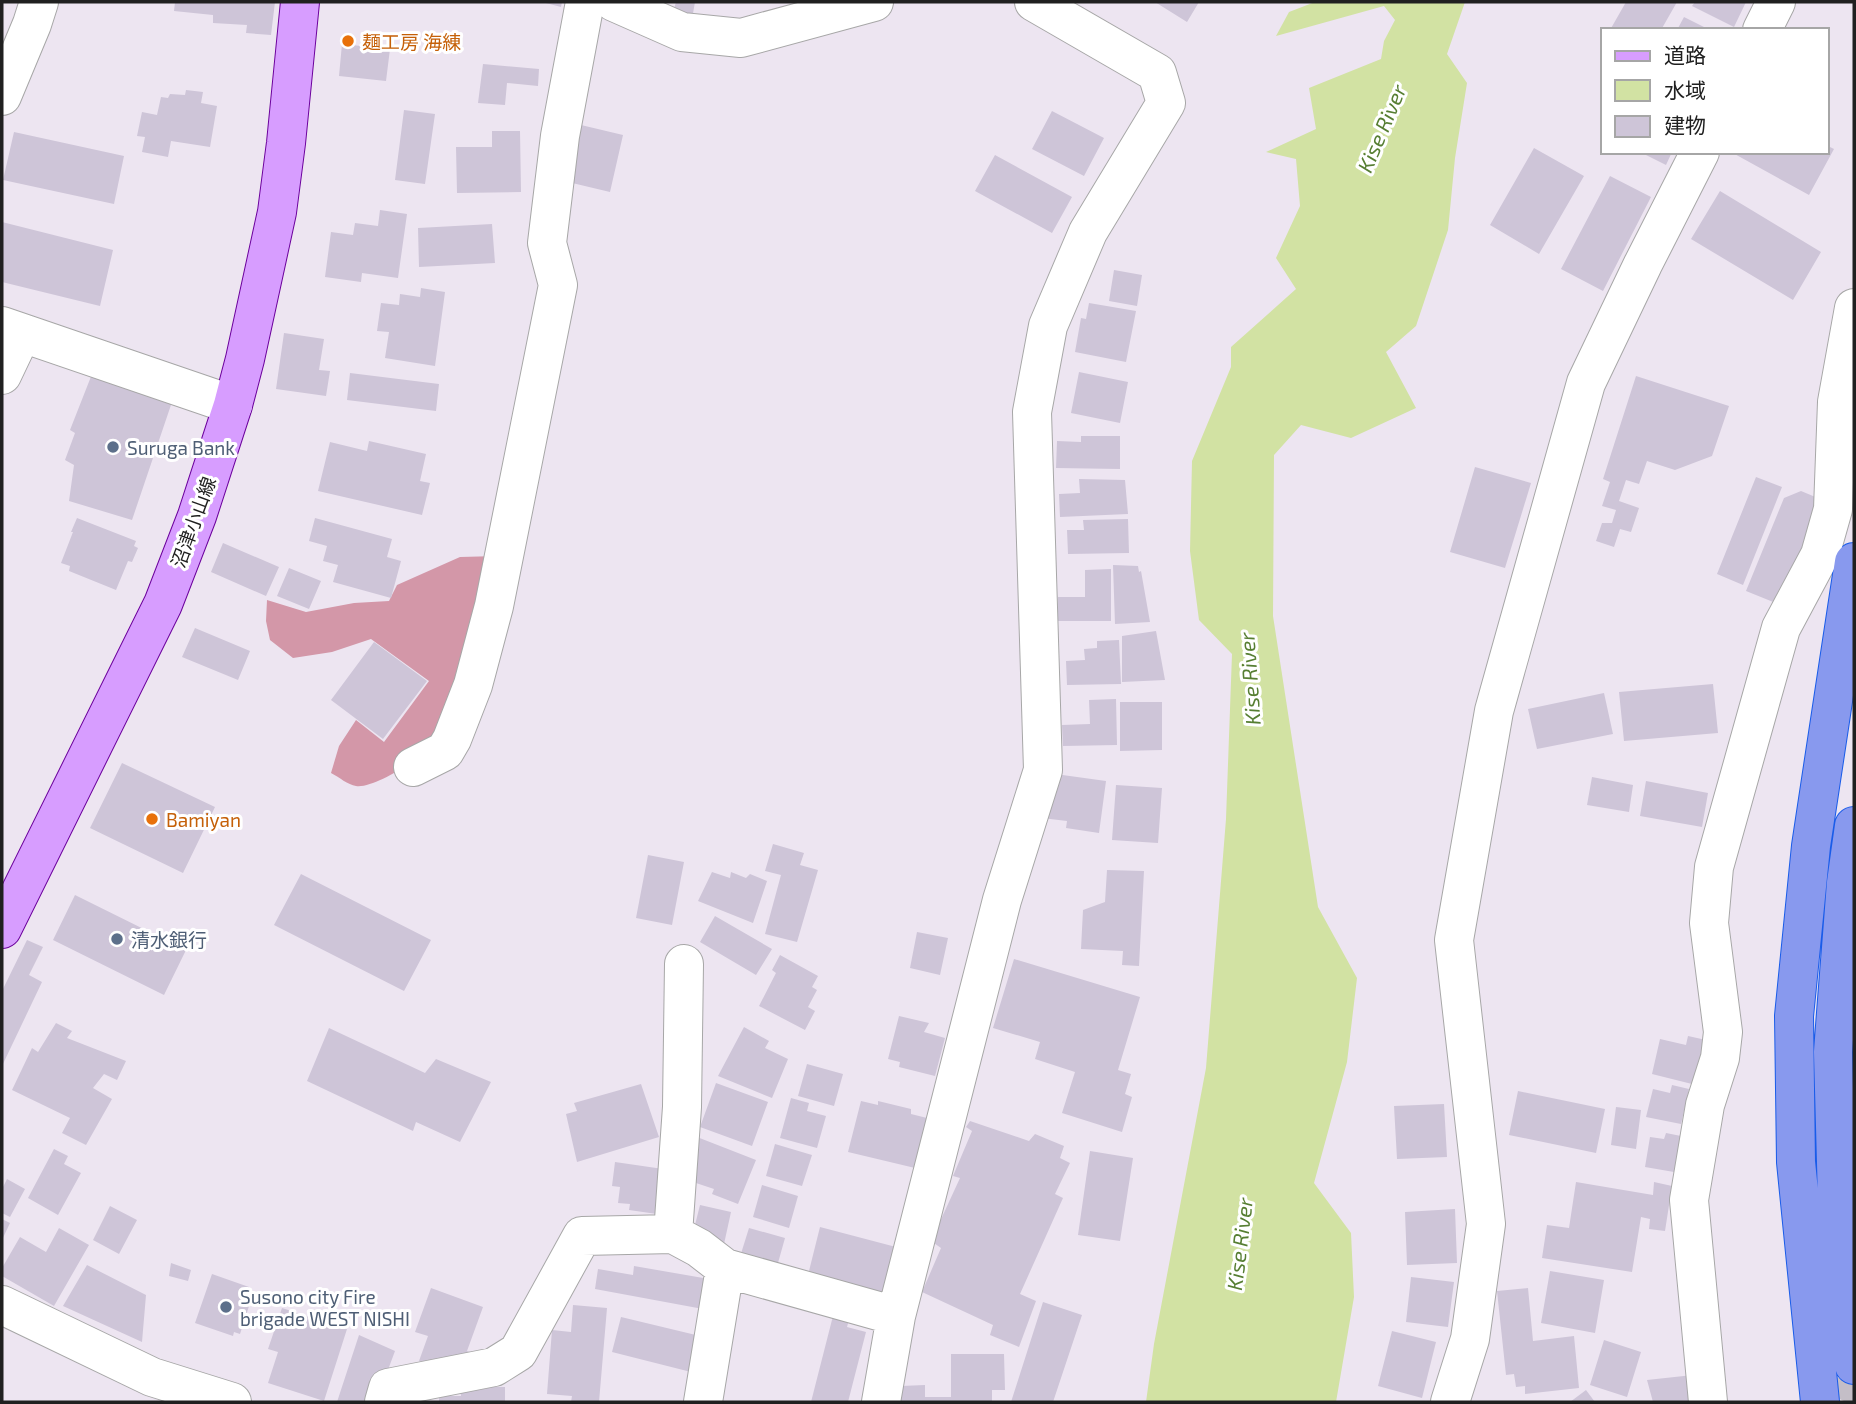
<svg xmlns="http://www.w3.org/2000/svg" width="1856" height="1404" viewBox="0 0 1856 1404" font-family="'Exo 2','Noto Sans JP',sans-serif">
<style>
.forest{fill:#d397a8}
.water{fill:#d2e2a3}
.building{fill:#cec5d8}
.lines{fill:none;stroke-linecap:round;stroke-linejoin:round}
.minor-tunnel{stroke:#c4bec7;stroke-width:38;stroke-dasharray:38 19;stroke-linecap:butt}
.minor-casing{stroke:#a7a7a7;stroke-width:40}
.major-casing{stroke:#6b009c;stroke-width:40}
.highway-casing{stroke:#195ce9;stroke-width:40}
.minor{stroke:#fff;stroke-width:38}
.major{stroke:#d79dff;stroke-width:38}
.highway{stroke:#89e;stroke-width:38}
.food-dot{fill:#e8710a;stroke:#fff;stroke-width:2.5}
.service-dot{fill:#5c6f8a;stroke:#fff;stroke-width:2.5}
.labels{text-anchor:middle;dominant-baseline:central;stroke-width:6;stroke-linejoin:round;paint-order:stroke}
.food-label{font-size:19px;fill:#c56008;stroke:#fff;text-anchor:start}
.service-label{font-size:19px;fill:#4e5e75;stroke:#fff;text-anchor:start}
.street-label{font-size:19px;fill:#202020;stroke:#fff}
.water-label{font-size:21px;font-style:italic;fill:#567e32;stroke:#fff}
</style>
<rect width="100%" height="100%" fill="#ede5f1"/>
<path class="forest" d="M498 556 445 740C427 752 377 789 356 786 348 785 339 777 331 773L339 746 356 720 384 742 429 681 371 639 332 652 293 658 270 640 266 621 267 600 306 612 354 603 389 601 397 585 460 557Z"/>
<path class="water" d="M1315 2H1465L1447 54 1467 83 1455 158 1448 230 1416 326 1386 352 1416 408 1351 438 1301 425 1274 455 1273 616 1318 907 1357 978 1347 1062 1314 1183 1351 1233 1354 1297 1336 1402H1146L1154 1344 1206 1068 1226 819 1232 654 1199 620 1190 551 1192 461 1231 367V347L1296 289 1276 258 1300 206 1296 159 1266 152 1316 129 1309 88 1381 59 1384 41 1395 20 1384 6 1276 36 1289 12Z"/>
<path class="building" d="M175 2H275L271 35 246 33 247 25 213 23V15L174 11Z
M542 2H562L561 7Z
M676 2H695L692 19 672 16Z
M1155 2H1199L1187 22Z
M1626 2H1677L1661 30H1610Z
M1695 2H1746L1734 27 1692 6Z
M1684 17 1710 30H1677Z
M342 44 390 49 386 81 339 76Z
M483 64 539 69 538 86 507 83 505 105 478 103Z
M186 90 203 92 201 103 217 106 210 147 171 141 168 157 142 152 145 137 137 136 142 112 157 115 161 97 168 98 170 94 185 95Z
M404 110 435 114 425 184 395 180Z
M1052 111 1104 138 1084 176 1032 149Z
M581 125 623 135 610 192 568 182Z
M492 131H520L521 192 457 193 456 147H492Z
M14 132 124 156 114 204 3 180Z
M1826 145 1834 149 1809 195 1731 152H1826Z
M1534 148 1584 176 1539 254 1490 225Z
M1640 152H1672L1666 165Z
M995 155 1072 197 1052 233 975 191Z
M1610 176 1651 197 1603 291 1561 269Z
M1720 191 1821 252 1793 300 1691 239Z
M380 210 407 214 398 278 362 273 361 282 325 277 331 232 353 235 355 223 378 226Z
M2 222 113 250 100 306 2 282Z
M492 224 495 263 419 267 418 228Z
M1114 270 1142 275 1137 306 1109 301Z
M421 288 445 292 435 366 385 358 389 332 377 331 381 303 399 305 400 294 420 297Z
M1089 303 1136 311 1126 362 1075 352 1081 318 1086 319Z
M284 333 324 339 319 370 330 371 326 396 276 389Z
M1079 372 1128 382 1120 423 1071 413Z
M350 373 439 384 436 411 347 400Z
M92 374 173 399 132 520 69 501 74 465 65 460 75 433 70 430Z
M1636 376 1729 406 1712 456 1675 470 1647 461 1639 484 1626 480 1619 501 1639 508 1631 532 1620 529 1614 547 1596 541 1602 523H1612L1616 510 1602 506 1610 482 1603 479Z
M1081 436H1120V469L1056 468 1057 441 1081 442Z
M369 441 426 454 420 481 430 483 422 515 318 491 330 442 367 451Z
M1475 467 1531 483 1505 568 1450 552Z
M1756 477 1782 487 1743 585 1717 574Z
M1079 479 1125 480 1128 514 1060 517 1059 494 1080 493Z
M1801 491 1825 501 1783 606 1746 591 1784 498Z
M77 518 136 541 134 546 138 548 132 562 128 561 116 590 69 571 70 566 61 563 73 532H71Z
M315 518 392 539 387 557 401 561 391 598 333 582 338 565 323 561 327 546 309 541Z
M1128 519 1129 553 1068 554 1067 530H1084L1083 520Z
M223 543 279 567 266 596 211 572Z
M1113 565 1138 566 1139 572 1141 571 1150 622 1115 624Z
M289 568 321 581 309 609 277 596Z
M1111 569V621H1058V597H1085V570Z
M195 628 250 651 238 680 182 657Z
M1156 631 1165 680 1122 682V636Z
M1119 640 1121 684 1067 685 1066 661 1085 660 1084 649 1097 648V641Z
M374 642 427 681 383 739 331 700Z
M1713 684 1718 733 1624 741 1619 692Z
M1604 693 1613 734 1537 749 1528 709Z
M1116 699 1117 745 1063 746 1062 725 1090 724 1089 700Z
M1120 702H1162V750L1120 751Z
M122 763 215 807 183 873 90 828Z
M1048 773 1106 781 1099 833 1066 828 1067 821 1042 818Z
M1592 777 1633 785 1629 812 1587 805Z
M1646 781 1708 793 1702 827 1640 816Z
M1116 785 1162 788 1158 843 1112 840Z
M773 844 804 853 800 865 818 870 797 942 765 934 781 875 765 871Z
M648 855 684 862 672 925 636 918Z
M1107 870 1144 871 1139 966 1122 965 1123 951 1081 949 1083 910 1105 902Z
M712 872 730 878 731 872 746 878 750 874 767 881 753 923 698 901Z
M301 874 431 940 404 991 274 925Z
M75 895 186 950 164 995 53 940Z
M715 916 772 949 756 975 700 942Z
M917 932 948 938 940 975 910 968Z
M27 940 43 947 29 975 42 982 2 1066V991Z
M780 955 818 976 812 987 817 990 808 1007 815 1011 805 1030 759 1006 776 973 772 970Z
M1014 959 1140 997 1118 1070 1131 1074 1125 1094 1132 1097 1122 1132 1062 1113 1075 1072 1035 1059 1040 1042 993 1028Z
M899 1016 929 1023 924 1032 945 1038 935 1076 899 1067 900 1062 888 1059Z
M56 1023 72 1031 67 1038 126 1061 117 1080 104 1074 93 1088 112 1099 86 1145 62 1133 70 1118 12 1090 32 1048 38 1052Z
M744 1027 769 1041 765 1048 788 1059 772 1098 718 1076Z
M329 1028 425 1073 436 1059 491 1082 460 1142 416 1122 413 1131 307 1081Z
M1688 1036 1706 1040 1696 1085 1652 1074 1660 1039 1686 1045Z
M807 1064 843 1074 834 1106 798 1096Z
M716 1083 768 1102 752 1146 700 1127Z
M641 1084 659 1137 577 1162 566 1114 577 1111 574 1103Z
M1672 1085 1689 1089 1681 1124 1646 1117 1653 1089 1670 1093Z
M1518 1091 1605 1109 1596 1153 1509 1135Z
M791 1098 809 1103 807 1111 826 1116 817 1148 780 1138Z
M861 1101 878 1105V1101L911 1109V1114L927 1118 915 1168 848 1152Z
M1444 1104 1447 1157 1397 1159 1394 1106Z
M1616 1107 1641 1110 1636 1149 1611 1145Z
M970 1121 1029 1141 1035 1134 1064 1146 1060 1158 1070 1163 1055 1194 1063 1198 1020 1294 1036 1301 1019 1347 990 1335 993 1325 922 1292 941 1248 931 1241 960 1178 953 1176 972 1131 966 1127Z
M1666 1133 1681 1136 1674 1172 1645 1167 1650 1137 1664 1139Z
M697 1137 756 1160 738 1204 712 1194 714 1189 693 1182 697 1171 686 1166Z
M775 1144 812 1155 802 1186 766 1176Z
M54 1149 68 1156 64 1164 81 1173 58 1215 28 1198Z
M1090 1151 1133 1158 1120 1241 1078 1235Z
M615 1162 670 1170 664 1215 629 1210 630 1204 618 1203 620 1187 612 1186Z
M7 1179 25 1189 10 1217 2 1213V1189Z
M1576 1182 1653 1195 1654 1182 1672 1186 1665 1231 1649 1229 1650 1219 1641 1217 1632 1272 1542 1258 1547 1225 1569 1228Z
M762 1185 798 1196 789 1228 753 1217Z
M700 1205 731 1212 724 1244 692 1237Z
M110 1206 137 1220 119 1254 93 1240Z
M1455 1209 1457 1263 1407 1265 1405 1212Z
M2 1219 10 1223 2 1240Z
M820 1227 896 1247 883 1294 808 1275Z
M59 1228 89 1245 54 1306 2 1276V1268L20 1237 46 1252Z
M749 1228 785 1238 776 1270 739 1260Z
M171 1263 191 1270 188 1281 169 1276Z
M87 1265 146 1295 142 1342 63 1306Z
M634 1266 709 1279 703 1309 595 1289 598 1269 633 1275Z
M1550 1271 1604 1280 1595 1333 1541 1323Z
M212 1274 249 1287 244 1302 250 1303 240 1334 234 1332 233 1336 195 1323Z
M1411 1277 1454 1282 1448 1327 1406 1322Z
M431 1288 483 1307 467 1351 476 1354 446 1371 419 1361 428 1336 415 1332Z
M1528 1288 1533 1341 1574 1336 1579 1388 1525 1394V1386L1516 1387 1514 1374 1506 1375 1497 1291Z
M1043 1302 1082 1315 1053 1402H1011Z
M573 1305 607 1308 599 1402H571L572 1396 547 1394 552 1330 571 1332Z
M282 1308 347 1329 324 1401 268 1383 278 1352 268 1349Z
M834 1312 850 1316 847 1327 866 1332 848 1402H811Z
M621 1317 700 1336 691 1372 612 1352Z
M1392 1331 1436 1342 1422 1398 1378 1386Z
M359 1335 395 1351 376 1402H337Z
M1604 1340 1641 1352 1627 1397 1590 1385Z
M951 1354H1004L1005 1390H992V1402H900L901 1386 925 1385V1397H951Z
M1693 1375 1698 1402H1653L1647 1380Z
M460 1387H505V1402H439V1396H461Z
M1586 1390 1595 1402H1570Z"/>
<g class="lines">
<path class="minor-tunnel" d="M1846 1402 1854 1385"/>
<defs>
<path id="minor" d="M614 2 682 32 741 38 874 2
M1762 30 1776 2
M2 96 32 24 39 2
M2 326 233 405
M2 375 22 333
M413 767 445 751 452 739 473 685 494 606 558 285 547 243 560 136 585 2
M673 1234 699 1248 725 1268 703 1402
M725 1268 896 1316
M2 1305 152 1377 232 1402
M384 1402 388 1388 494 1367 518 1352 582 1236 673 1234 682 1107 684 964
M881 1402 896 1316 1002 900 1043 770 1032 412 1048 326 1088 232 1166 103 1157 73 1034 2
M1450 1402 1470 1339 1486 1224 1454 940 1494 711 1586 383 1643 264 1700 152
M1708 1402 1689 1200 1705 1105 1720 1058 1723 1032 1709 923 1714 867 1781 628 1820 555 1833 509 1837 402 1854 308"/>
<path id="major" d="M2 929 163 604 197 516 233 405 245 359 277 212 286 143 300 2"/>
<path id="highway" d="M1854 826 1846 883 1833 1052 1838 1236 1854 1365
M1820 1402 1796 1162 1794 1016 1811 846 1854 562"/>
</defs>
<use href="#minor" class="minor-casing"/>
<use href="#major" class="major-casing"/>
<use href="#highway" class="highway-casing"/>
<use href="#minor" class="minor"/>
<use href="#major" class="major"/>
<use href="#highway" class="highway"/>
</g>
<g class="food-dot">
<circle cx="348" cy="41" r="7"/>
<circle cx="152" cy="819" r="7"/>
</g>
<g class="service-dot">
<circle cx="113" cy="447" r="7"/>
<circle cx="117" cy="939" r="7"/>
<circle cx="226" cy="1307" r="7"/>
</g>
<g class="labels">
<g class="food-label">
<text x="362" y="41">麺工房 海練</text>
<text x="166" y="819">Bamiyan</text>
</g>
<g class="service-label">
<text x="127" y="447">Suruga Bank</text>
<text x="131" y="939">清水銀行</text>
<text x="240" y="1296">Susono city Fire<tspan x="240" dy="22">brigade WEST NISHI</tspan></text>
</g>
<g class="street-label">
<text transform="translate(193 522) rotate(-70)">沼津小山線</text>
</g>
<g class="water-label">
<text transform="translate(1381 128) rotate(-67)">Kise River</text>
<text transform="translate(1249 679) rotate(-94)">Kise River</text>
<text transform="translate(1239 1244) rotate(-83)">Kise River</text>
</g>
</g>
<rect width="1856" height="1404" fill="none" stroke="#202020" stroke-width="7"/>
<rect x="1601" y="28" width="228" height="126" fill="#ffffff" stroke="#a6a6a6" stroke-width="2"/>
<rect x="1615" y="51" width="35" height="10" fill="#d79dff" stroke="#a6a6a6" stroke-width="2"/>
<text x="1664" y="63" font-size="21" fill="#202020">道路</text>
<rect x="1615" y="80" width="35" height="21" fill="#d2e2a3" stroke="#a6a6a6" stroke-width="2"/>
<text x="1664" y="98" font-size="21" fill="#202020">水域</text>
<rect x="1615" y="116" width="35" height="21" fill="#cec5d8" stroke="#a6a6a6" stroke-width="2"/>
<text x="1664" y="133" font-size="21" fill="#202020">建物</text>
</svg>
